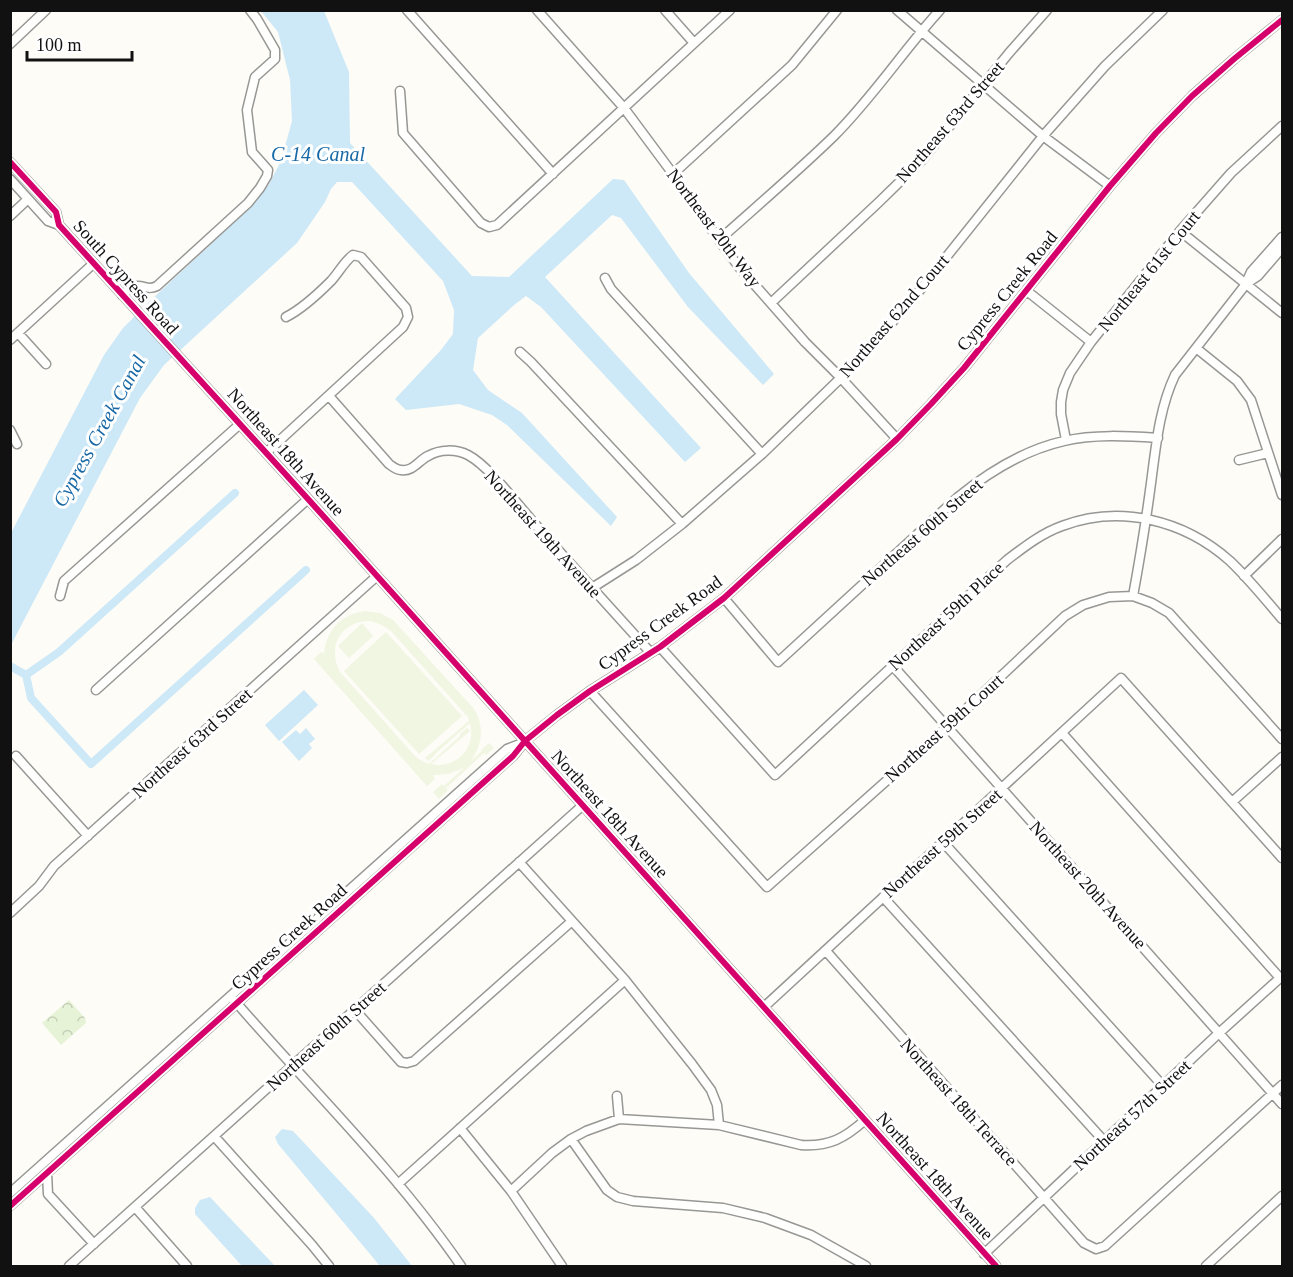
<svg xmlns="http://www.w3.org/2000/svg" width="1293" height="1277" viewBox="0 0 1293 1277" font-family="Georgia,serif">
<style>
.park{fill:url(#park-crowns)}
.pitch{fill:#f0f6e1;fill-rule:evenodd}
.water{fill:#cde8f7}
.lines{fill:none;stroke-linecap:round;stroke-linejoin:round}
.canal{stroke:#cde8f7;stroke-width:8}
.minor-casing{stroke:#979795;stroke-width:11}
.minor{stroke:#fffffe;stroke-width:8}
.cycleway-casing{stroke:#fff;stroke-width:10}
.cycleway{stroke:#d6006c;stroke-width:6}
.labels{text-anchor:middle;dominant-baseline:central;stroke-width:6;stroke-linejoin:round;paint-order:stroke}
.street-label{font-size:18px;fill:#111;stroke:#fff}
.water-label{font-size:20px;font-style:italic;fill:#1768a6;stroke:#fff}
</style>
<defs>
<pattern id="park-crowns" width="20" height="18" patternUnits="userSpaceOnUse" patternTransform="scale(1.5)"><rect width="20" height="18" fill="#e7f3d7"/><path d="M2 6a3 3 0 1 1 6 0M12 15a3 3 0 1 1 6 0" fill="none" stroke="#c5cfb8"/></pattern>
</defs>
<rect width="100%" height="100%" fill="#fdfcf7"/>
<path class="park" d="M69 1000 85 1018 86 1023 61 1045 42 1023Z"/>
<path class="pitch" d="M365 611 380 613 393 620 474 709C485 727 482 744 471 761L482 751 481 750 489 743 494 748 486 755 484 753 446 788 448 790 439 799 433 792 442 784 444 786 464 768 448 774 433 775 435 779 427 786 314 659 321 652 324 654C326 630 342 614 365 611ZM371 621 382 625 391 631 468 717 469 721 425 758 428 761 435 755V754L470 723C477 747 456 770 431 764L470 731 467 728 460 734V736L429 764C423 762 418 759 413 754L340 672C326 646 342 620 371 621Z
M362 623 373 636 349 658 338 646Z
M386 632 462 716 419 754 344 671Z"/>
<path class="water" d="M261 11H324L349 72 350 143 472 276 509 277 613 179 624 180 689 273 774 374 763 385 688 307 621 218 612 215 545 277 701 448 685 462 541 307 526 296 514 305 478 338 473 370 488 390 522 413 617 517 611 526 507 425 492 415 459 404 406 410 395 399 441 350 453 334 454 310 443 281 352 182H337L331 189 325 202 297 243 164 365 140 398 11 645V533L104 355 123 328 152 299 253 205 269 184 281 161 292 121 290 80 278 32Z
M304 690 318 705 279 741 265 725Z
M306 728 315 739 309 744 312 748 299 761 282 742 296 730 300 734Z
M282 1129 293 1131 374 1218 412 1266H380L278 1144 275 1137Z
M210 1197 275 1266H242L195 1214V1208L200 1200Z"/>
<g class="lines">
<path class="canal" d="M10 666 26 675 31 698 91 764 306 570
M26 675 59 652 235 493"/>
<defs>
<path id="minor" d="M407 10 553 174
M537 10 624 108 673 174 719 240 739 267 805 342 841 378 897 439
M665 10 694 43
M897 10 1043 136 1110 186
M10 44 46 10
M400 91 403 133 481 223 489 227 497 225 730 10
M10 162 56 212 59 225 308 499 996 1266
M673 174 792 65 837 10
M10 179 48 221 59 225
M10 216 28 199
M1180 231 1282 313
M719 240C757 206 797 172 834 136 873 97 903 51 940 10
M605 278 611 289 762 454
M1246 283 1251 272 1282 237
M1027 291 1091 342
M122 295C126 292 131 287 136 286 145 285 147 291 157 286L248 203 260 188 267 176 268 170 252 152 247 110 255 77 275 59V50L257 19 250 10
M771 303 879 202 922 160 1009 53 1047 10
M18 333 46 364
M10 340 94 263
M1196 348 1237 381 1251 400 1282 495
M520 352 531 362 682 524
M329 396 389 464C392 466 396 470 401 470 413 472 419 460 428 456 440 449 456 449 468 455 489 466 518 505 535 524 573 567 612 610 651 653
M10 430 17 444
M1066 440 1061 414V402L1063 390 1070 373 1091 342 1180 231 1231 173 1282 126
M266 453 403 327 408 317 406 308 361 257 353 255C344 262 339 272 331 281 318 294 302 309 286 317
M1239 460 1268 453
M1244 576 1282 539
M592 588 636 560 682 524 762 454 849 370 912 300 1043 136 1105 66 1163 10
M60 596 64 581 240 424
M1133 596C1140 558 1146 521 1151 483 1156 446 1159 409 1175 375L1246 284 1258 276 1282 248
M724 598 778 662 958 497C990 471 1024 450 1064 441 1094 434 1127 436 1158 438
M660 647 775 775 1007 560C1024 547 1042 533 1062 526 1120 504 1184 520 1230 561 1248 578 1266 600 1282 619
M893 666 1282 1104
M96 690 308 499
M590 691 767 887 947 727 1065 616 1083 605 1109 597 1133 596 1152 603 1169 613 1282 739
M16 756 88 836
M1232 802 1282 757
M943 842 1163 1086
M519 862 625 980 692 1064 711 1090 717 1105 719 1125
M883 897 1104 1141
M10 913 39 886 54 866 377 576
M826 951 1084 1243 1096 1249 1105 1246 1282 1085
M234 1000C310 1088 395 1170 461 1266
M764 1007 1121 678 1282 858
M355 1010 401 1062 407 1063 414 1061 572 921
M617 1096 619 1119
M460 1128 511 1191 562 1266
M214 1136 312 1245 329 1266
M571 1139 607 1190 617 1197 633 1201 723 1208 765 1218 811 1235 866 1266
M47 1173 48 1194 94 1244
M398 1184 625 980
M511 1191 552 1153 571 1139 586 1131 619 1119 719 1125 801 1145C829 1147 845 1138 865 1120
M10 1193 507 749 525 742
M10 1206 513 756 525 741 557 715 590 691 660 647 724 598 897 439 931 404 964 368 1110 186 1156 133 1192 96 1234 59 1282 20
M135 1207 187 1266
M984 1254 1219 1033 1280 978 1062 733
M69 1266 583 805
M1206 1266 1282 1196"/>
</defs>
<use href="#minor" class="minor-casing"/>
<use href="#minor" class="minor"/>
<defs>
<path id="cycleway" d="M10 162 56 212 59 225 308 499 996 1266
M10 1206 513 756 525 741 557 715 590 691 660 647 724 598 897 439 931 404 964 368 1110 186 1156 133 1192 96 1234 59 1282 20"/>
</defs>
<use href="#cycleway" class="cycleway-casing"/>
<use href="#cycleway" class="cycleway"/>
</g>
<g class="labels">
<g class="street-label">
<text transform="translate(950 122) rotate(-49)">Northeast 63rd Street</text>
<text transform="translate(714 228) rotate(53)">Northeast 20th Way</text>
<text transform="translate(1149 271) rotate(-51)">Northeast 61st Court</text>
<text transform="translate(126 277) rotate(48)">South Cypress Road</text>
<text transform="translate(1007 291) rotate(-51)">Cypress Creek Road</text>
<text transform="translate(894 316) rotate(-49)">Northeast 62nd Court</text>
<text transform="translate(286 452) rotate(48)">Northeast 18th Avenue</text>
<text transform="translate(922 532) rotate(-41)">Northeast 60th Street</text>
<text transform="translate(543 534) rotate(48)">Northeast 19th Avenue</text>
<text transform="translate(946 616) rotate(-43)">Northeast 59th Place</text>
<text transform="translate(660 623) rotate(-36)">Cypress Creek Road</text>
<text transform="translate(944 728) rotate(-42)">Northeast 59th Court</text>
<text transform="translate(192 743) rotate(-42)">Northeast 63rd Street</text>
<text transform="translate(610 814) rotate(48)">Northeast 18th Avenue</text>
<text transform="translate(942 843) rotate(-42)">Northeast 59th Street</text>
<text transform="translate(1088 885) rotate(48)">Northeast 20th Avenue</text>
<text transform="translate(289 937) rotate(-42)">Cypress Creek Road</text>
<text transform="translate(326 1036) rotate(-42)">Northeast 60th Street</text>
<text transform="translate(959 1102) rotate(48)">Northeast 18th Terrace</text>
<text transform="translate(1132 1115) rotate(-43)">Northeast 57th Street</text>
<text transform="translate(935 1176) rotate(48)">Northeast 18th Avenue</text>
</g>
<g class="water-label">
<text x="318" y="154">C-14 Canal</text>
<text transform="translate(99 431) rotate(-61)">Cypress Creek Canal</text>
</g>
</g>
<rect width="1293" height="1277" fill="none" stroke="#111111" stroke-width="24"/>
<path d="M27 51v9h105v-9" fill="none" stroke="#111111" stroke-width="3"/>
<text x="36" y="51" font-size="18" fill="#111111" stroke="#ffffff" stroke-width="4.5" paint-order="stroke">100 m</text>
</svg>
